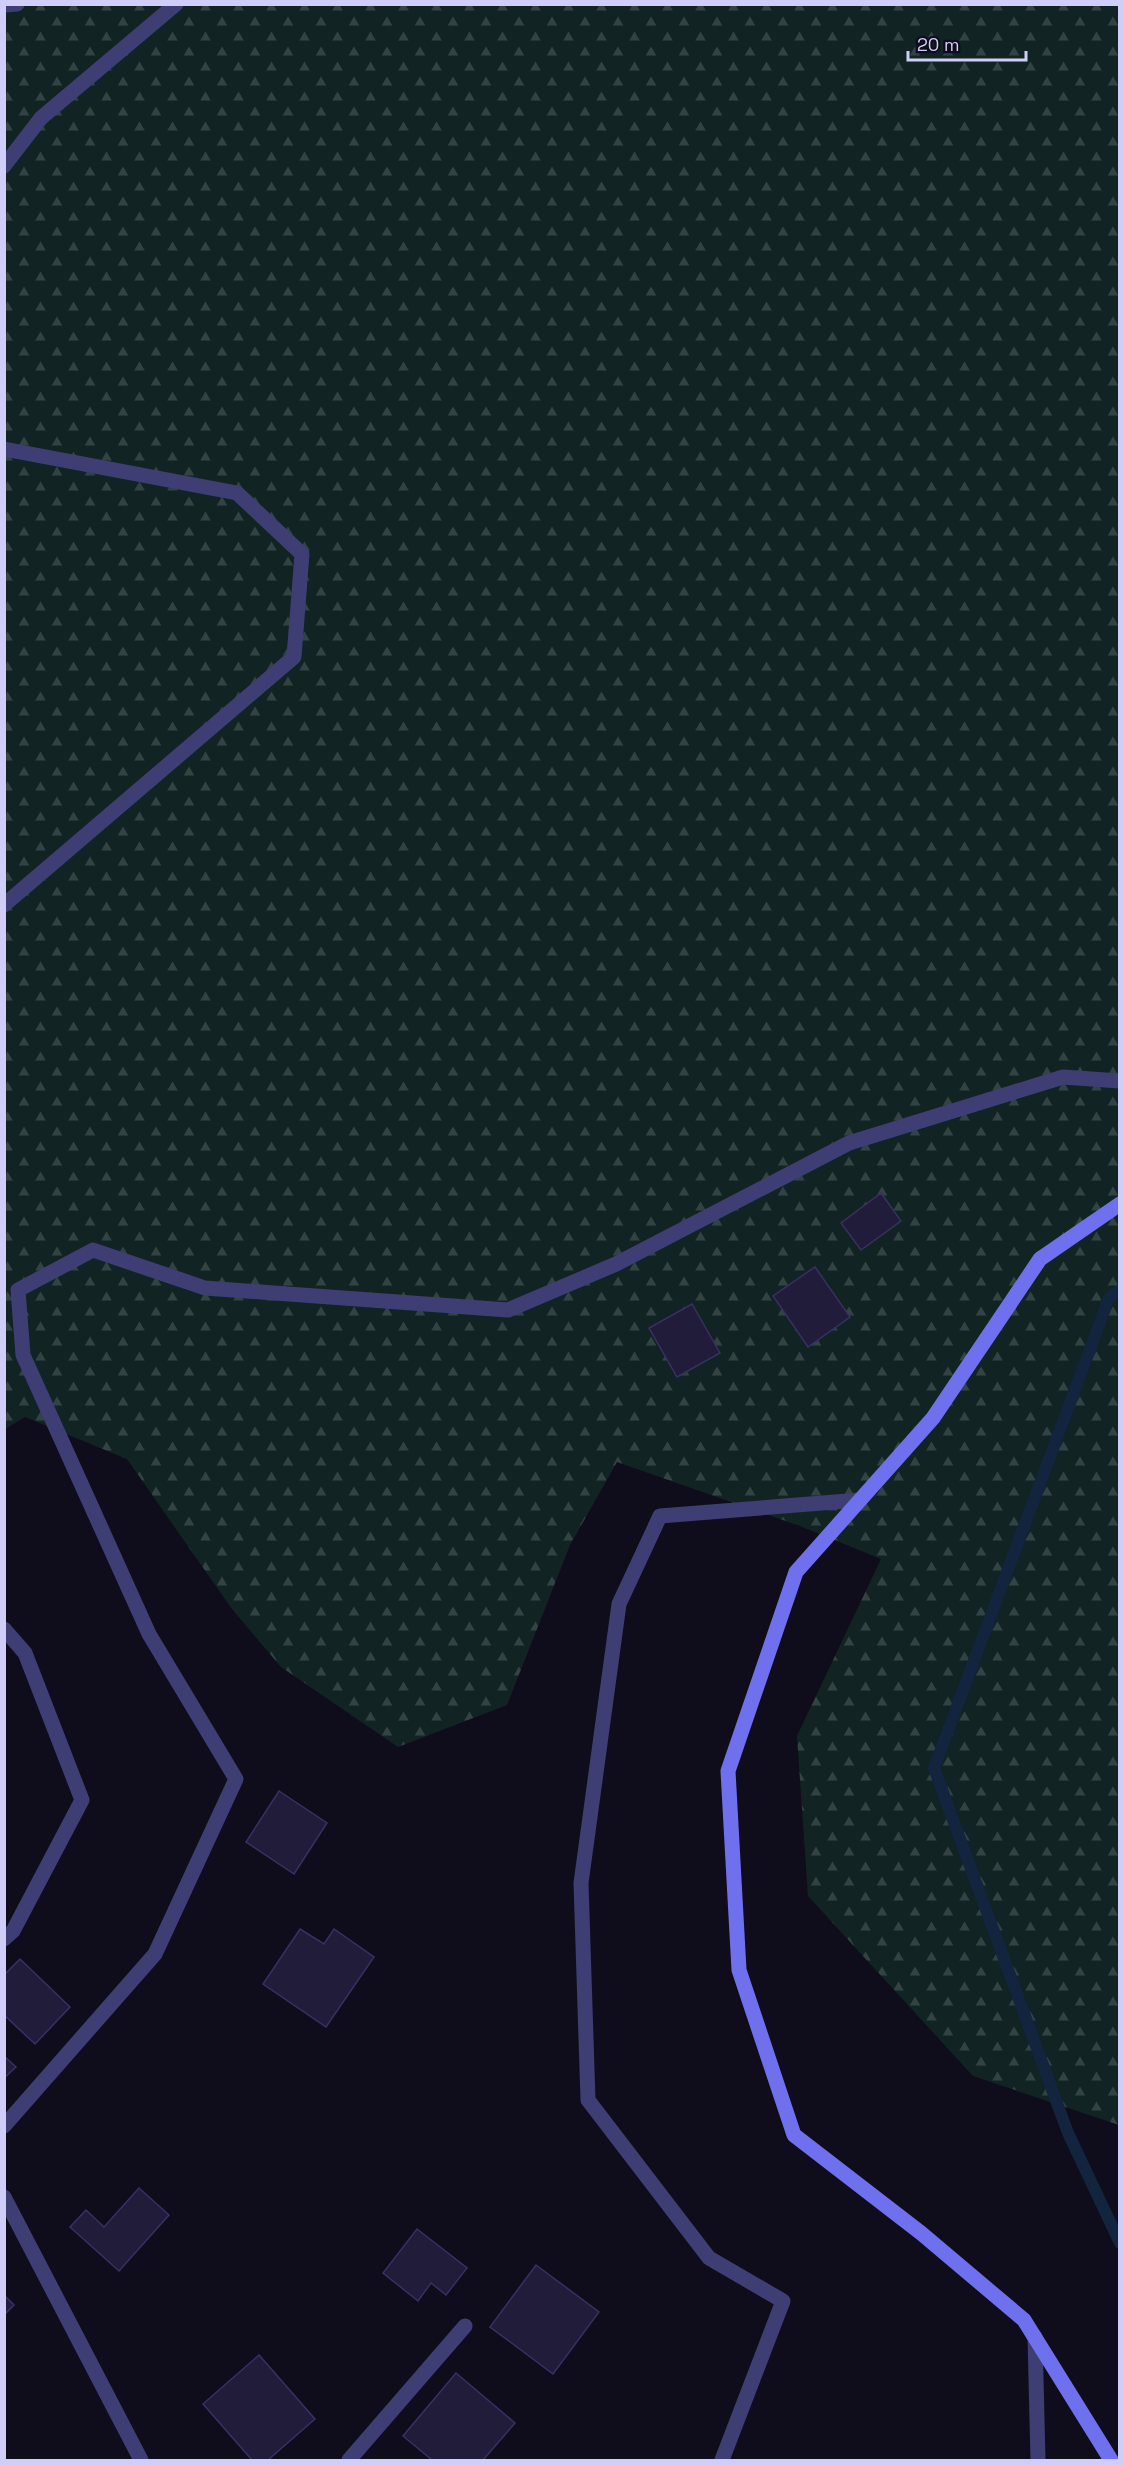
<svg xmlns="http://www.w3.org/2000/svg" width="1124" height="2465" viewBox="0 0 1124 2465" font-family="'Space Grotesk',sans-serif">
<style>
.forest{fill:url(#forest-firs)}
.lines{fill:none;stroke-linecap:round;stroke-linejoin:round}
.stream{stroke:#13253e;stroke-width:12}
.building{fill:#211c3a;stroke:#393063;stroke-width:1.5}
.street{stroke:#3e3e74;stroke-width:15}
.secondary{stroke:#6f70ee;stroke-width:15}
</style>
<defs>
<pattern id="forest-firs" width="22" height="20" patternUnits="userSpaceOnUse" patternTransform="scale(1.5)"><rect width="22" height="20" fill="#112423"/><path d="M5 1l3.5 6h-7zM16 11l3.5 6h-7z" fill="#334344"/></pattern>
</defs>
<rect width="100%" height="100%" fill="#0f0d1b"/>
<path class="forest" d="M5 5H1119V2125L973 2076 808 1896 797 1736 881 1559 800 1526 617 1462 570 1545 507 1705 398 1747 281 1667 232 1609 127 1459 25 1417 5 1429Z"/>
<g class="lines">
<path class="stream" d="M1120 1290 1109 1298 934 1768 1068 2133 1120 2243"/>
</g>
<path class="building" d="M881 1193 901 1221 861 1250 841 1223Z
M815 1267 850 1317 808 1347 773 1296Z
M692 1304 720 1353 677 1377 649 1328Z
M279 1791 327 1823 294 1874 246 1842Z
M300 1929 324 1944 334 1929 374 1957 326 2027 263 1984Z
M20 1959 70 2007 35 2044 4 2015V1975Z
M4 2056 16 2067 4 2078Z
M139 2188 169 2215 119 2271 70 2227 86 2210 104 2227Z
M417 2229 467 2268 446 2295 431 2283 418 2301 383 2273Z
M536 2265 599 2312 553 2374 490 2327Z
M4 2295 14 2305 4 2315Z
M259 2355 315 2419 268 2460H252L203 2404Z
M456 2373 515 2423 483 2460H432L403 2436Z"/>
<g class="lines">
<path class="street" d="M4 5 17 4
M4 166 41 118 176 4
M4 449 237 493 302 554 294 657 4 905
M4 1629 25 1653 82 1800 13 1931 4 1939
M4 2126 155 1954 236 1779 149 1634 23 1355 18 1290 93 1250 205 1288 508 1310 616 1264 849 1143 1063 1077 1120 1081
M4 2197 141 2460
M1035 2337 1038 2460
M349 2460 465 2326
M722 2460 783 2301 709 2258 588 2100 581 1883 619 1604 660 1516 860 1500"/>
<path class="secondary" d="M1111 2460 1024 2320 921 2233 794 2135 739 1970 728 1771 796 1572 933 1418 1040 1259 1120 1204"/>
</g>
<rect width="1124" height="2465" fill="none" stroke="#d1cdf9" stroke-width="12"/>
<path d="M908 51v9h118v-9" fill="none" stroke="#d1cdf9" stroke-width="3"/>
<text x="917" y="51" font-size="18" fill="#d1cdf9" stroke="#0f0d1b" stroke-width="4.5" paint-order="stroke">20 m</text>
</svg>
